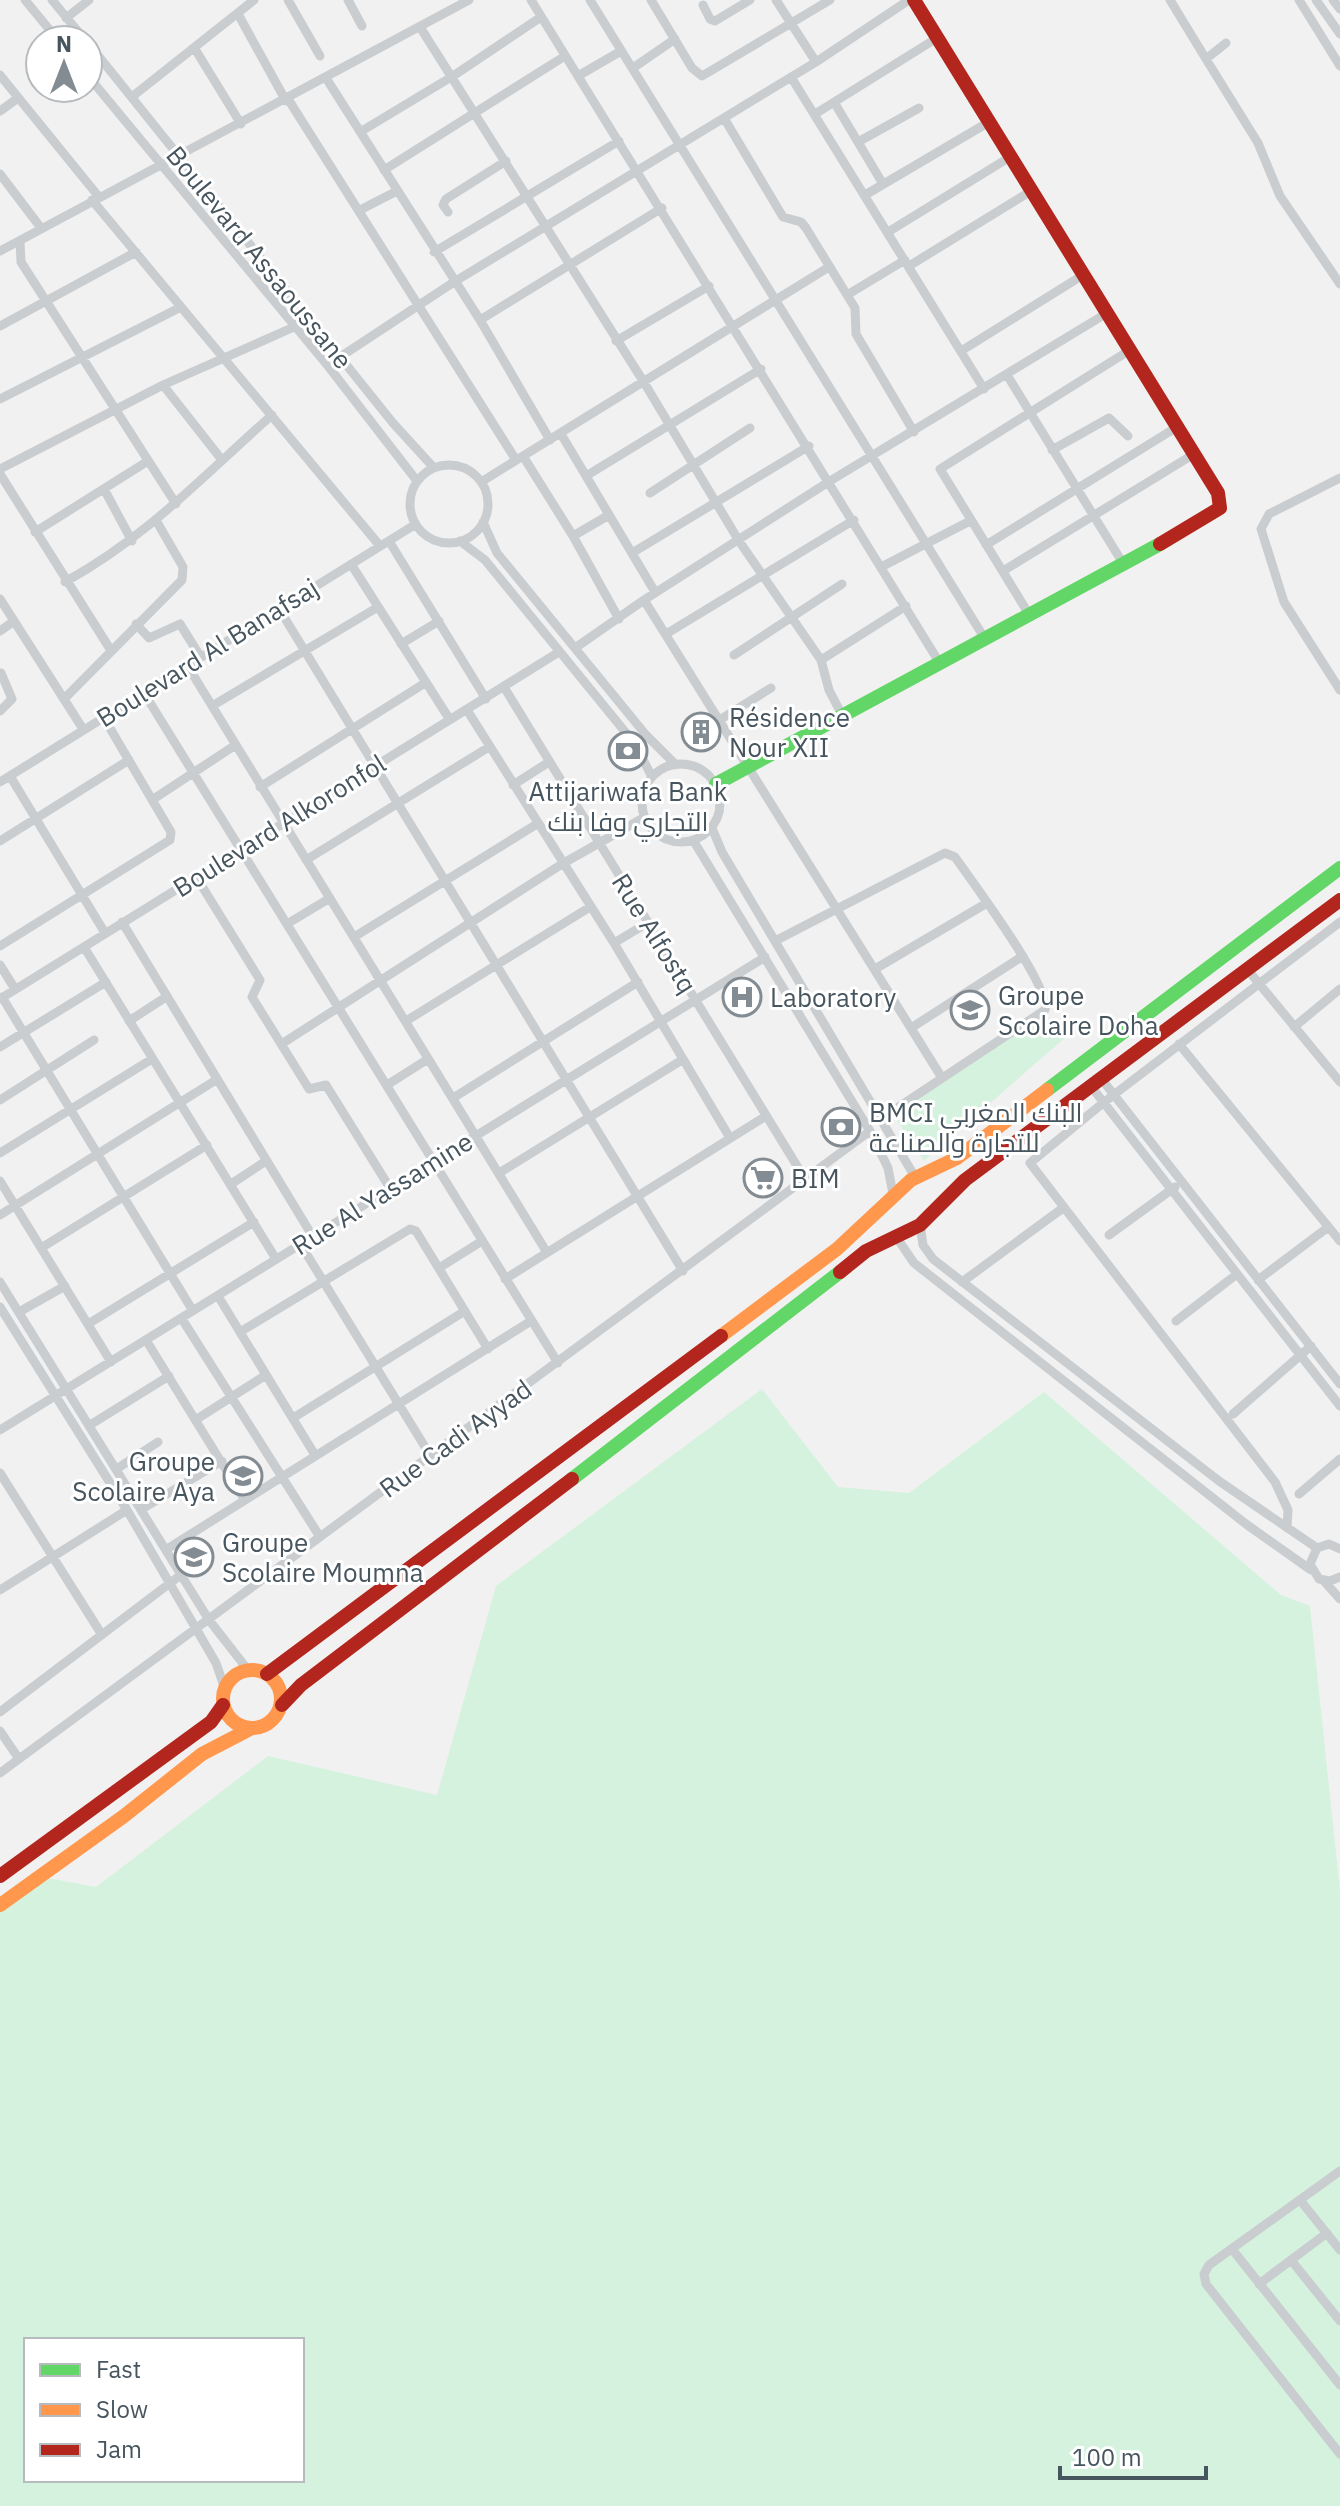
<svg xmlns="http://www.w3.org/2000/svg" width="1340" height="2506" viewBox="0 0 1340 2506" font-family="'IBM Plex Sans',Cairo,sans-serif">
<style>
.green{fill:#d5f2de;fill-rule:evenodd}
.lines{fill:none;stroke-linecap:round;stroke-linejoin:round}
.street{stroke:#cacdd0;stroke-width:9}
.fast{stroke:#63d668;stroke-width:14}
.slow{stroke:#ff974d;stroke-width:14}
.jam{stroke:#b3261e;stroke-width:14}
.labels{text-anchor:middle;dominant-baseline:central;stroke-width:6;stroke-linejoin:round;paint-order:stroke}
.street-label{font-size:26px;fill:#47555f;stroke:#fff}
.poi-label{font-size:26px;fill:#47555f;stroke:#fff;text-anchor:start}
</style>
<rect width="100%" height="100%" fill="#f2f1f1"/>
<path class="green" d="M1044 1015 1068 1035 924 1161 892 1113Z
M762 1389 838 1487 909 1493 1044 1392 1281 1595 1310 1606 1340 1891V2506H0V1913L48 1878 96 1887 268 1756 437 1795 496 1586ZM26 2340H302V2480H26Z"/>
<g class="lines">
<path class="street" d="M25 0 58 40
M52 0 85 40
M288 0 320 56
M348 0 362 26
M531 0 939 662
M590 0 985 639
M651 0 692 68 702 76 830 0
M776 0 816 62
M1170 0 1206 59
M1299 0 1340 66
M1316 0 1340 34
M1333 0 1340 9
M703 5 710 19 715 21 750 0
M238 14 286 101
M66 18 89 0
M420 27 645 384 739 541 821 660 829 690 842 715
M88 43 393 423 434 468
M1226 43 1206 59 1258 143 1280 196 1340 284
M195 49 241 124
M633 68 675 39
M0 75 99 197
M88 76 328 366 417 481
M578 76 621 51
M791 77 984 389
M326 78 480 320 550 440
M133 96 254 0
M288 99 516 460
M834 102 883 184
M0 111 18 98
M815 114 937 38
M724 118 783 217 801 222 806 228 855 308 856 334 914 432
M360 132 453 76 541 17
M858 142 919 108
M384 170 565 56
M0 174 41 228
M865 195 989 122
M92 200 380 546
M360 210 397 191
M448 212 443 205 446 199 506 161
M888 232 1010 157
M20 241 21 262 176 504
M0 251 469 0
M434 252 619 141
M909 266 1031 191
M847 295 905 260
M480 320 662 208
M0 326 136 252
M616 341 709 286
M961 351 1083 275
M340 357 454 282 816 62 909 0
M1007 375 1124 565
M163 385 222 460
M0 399 181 307
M561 434 655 592
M1052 450 1109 418 1128 436
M523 456 573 536 619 619
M410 504a39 39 0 1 1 78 0a39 39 0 1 1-78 0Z
M0 469 163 385 294 327
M0 474 110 649
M586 476 761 369
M1340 478 1269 514 1261 529 1284 602 1340 690
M481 482 829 267
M104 489 132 541
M650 493 750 428
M483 522 497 553 646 735 675 764
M35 532 148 461
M573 536 609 515
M389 541 486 699
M460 541 485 560 635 744 652 777
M986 545 1177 427
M632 553 809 446
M351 564 450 720
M883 566 970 521
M1003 571 1194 454
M65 582C149 535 201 478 272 415
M0 599 83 729
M644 600 942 1078
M278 607 683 1271
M1030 616 940 469 1130 350
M136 624 149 638 180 624 200 656
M0 631 14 621
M666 634 854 520
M401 644 439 621
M575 648 644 600 830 481 1107 313
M734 655 842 584
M821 660 906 606
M187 665 546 1251
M504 687 805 1179
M144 693 558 1363
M64 699 182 580 183 567 157 522
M212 706 378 607
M467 710 614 943 730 1138
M0 711 12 699 1 673
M721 719 771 688
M642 803a39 39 0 1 1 78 0a39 39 0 1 1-78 0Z
M10 776 105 933
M0 782 416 524
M513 785 549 762
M260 787 425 683
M152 800 234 746
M712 828 722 852 915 1177
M693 840 870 1131 888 1168 893 1194
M0 841 129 760
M306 860 489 747
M195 875 260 980 252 997 309 1089 326 1085 390 1188
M122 922 313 1237
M287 924 330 898
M354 937 537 824
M775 941 945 853 955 857C971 880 1052 988 1045 1010L882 1118
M614 943 649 922
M0 946 170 840 171 832 104 718
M84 947 276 1259
M0 965 15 989
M875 969 987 903
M1247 969 1340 1082
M2 997 193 1311
M0 999 559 652
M129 1021 166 997
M406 1021 590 907
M1294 1027 1340 989
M911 1028 1023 956
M283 1043 562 864 645 817
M1179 1044 1340 1241
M0 1047 106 982
M1100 1077 1340 1384
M387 1085 428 1059
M1090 1085 1340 1406
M453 1098 638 982
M0 1100 94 1040
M0 1153 152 1059
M499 1173 682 1060
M0 1181 111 1362
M231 1184 266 1161
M0 1215 216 1080
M920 1225 923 1245 933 1259 1219 1481 1317 1548
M1109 1235 1175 1187
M897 1238 914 1263 1246 1524 1311 1570
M301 1245 430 1455
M41 1248 207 1145
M439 1268 482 1241
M505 1279 766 1116
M1258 1280 1327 1228
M0 1282 209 1620 248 1670
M962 1282 1063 1208
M218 1296 315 1455
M0 1307 127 1510 216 1663 225 1689
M19 1312 65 1286
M182 1319 320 1537
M1176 1321 1237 1274
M88 1324 254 1222
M240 1332 410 1229 416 1231 488 1349
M146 1340 244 1499
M1233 1414 1311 1346
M293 1418 465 1311
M197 1419 266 1375
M90 1425 169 1376
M0 1430 765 957
M118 1468 158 1442
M0 1473 102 1635
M1299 1494 1340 1459
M142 1509 222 1461
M1287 1528 1288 1510 1275 1482 1030 1163 1103 1103 1340 922
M167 1549 531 1321
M1340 1549 1329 1544 1317 1548 1310 1564 1319 1579 1330 1581 1340 1577
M1324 1581 1340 1599
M0 1590 127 1510
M0 1712 182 1574
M0 1731 19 1759
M0 1773 870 1131
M1340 2171 1209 2265 1204 2274 1206 2284 1340 2454
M1300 2200 1340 2250
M1232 2249 1340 2385
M1291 2260 1340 2321
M1259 2284 1327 2233"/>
<path class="fast" d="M716 784 1160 544
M1047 1090 1340 868
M572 1479 840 1272"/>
<path class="slow" d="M721 1336 837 1249 911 1180 957 1158 1047 1090
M223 1699a29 29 0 1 1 58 0a29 29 0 1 1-58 0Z
M0 1905 124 1816 202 1754 250 1729"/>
<path class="jam" d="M914 0 1218 493 1220 508 1160 544
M840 1272 866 1251 920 1225 965 1180 1340 900
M267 1674 721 1336
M282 1705 301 1685 572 1479
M0 1876 211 1722 223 1705"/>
</g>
<defs>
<symbol id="building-ring" viewBox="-11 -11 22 22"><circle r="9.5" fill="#fff" stroke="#838c92" stroke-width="1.5"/><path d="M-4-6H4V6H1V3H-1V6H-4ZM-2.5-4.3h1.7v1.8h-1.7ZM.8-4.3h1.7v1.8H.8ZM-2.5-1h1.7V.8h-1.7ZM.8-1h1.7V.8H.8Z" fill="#838c92"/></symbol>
<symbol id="bank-ring" viewBox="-11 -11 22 22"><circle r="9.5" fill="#fff" stroke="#838c92" stroke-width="1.5"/><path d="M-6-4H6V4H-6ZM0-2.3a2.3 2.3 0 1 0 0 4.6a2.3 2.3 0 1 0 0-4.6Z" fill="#838c92"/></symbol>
<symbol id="hospital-ring" viewBox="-11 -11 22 22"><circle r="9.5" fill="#fff" stroke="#838c92" stroke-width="1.5"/><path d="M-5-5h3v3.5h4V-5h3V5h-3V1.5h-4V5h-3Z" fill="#838c92"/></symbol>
<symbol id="school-ring" viewBox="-11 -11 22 22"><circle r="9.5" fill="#fff" stroke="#838c92" stroke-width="1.5"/><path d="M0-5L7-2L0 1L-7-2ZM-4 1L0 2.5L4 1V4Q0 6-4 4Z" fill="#838c92"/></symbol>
<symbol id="supermarket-ring" viewBox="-11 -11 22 22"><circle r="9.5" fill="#fff" stroke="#838c92" stroke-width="1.5"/><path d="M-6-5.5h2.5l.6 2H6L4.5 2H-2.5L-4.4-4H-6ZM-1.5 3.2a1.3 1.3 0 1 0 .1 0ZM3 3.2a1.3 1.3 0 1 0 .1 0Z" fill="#838c92"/></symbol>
</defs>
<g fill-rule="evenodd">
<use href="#building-ring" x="679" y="710" width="44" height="44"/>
<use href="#bank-ring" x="606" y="729" width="44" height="44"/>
<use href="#hospital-ring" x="720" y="975" width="44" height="44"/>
<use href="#school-ring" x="948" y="988" width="44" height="44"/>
<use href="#bank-ring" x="819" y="1105" width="44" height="44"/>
<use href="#supermarket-ring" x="741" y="1156" width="44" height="44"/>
<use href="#school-ring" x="221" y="1454" width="44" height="44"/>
<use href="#school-ring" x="172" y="1535" width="44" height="44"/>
</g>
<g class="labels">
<g class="street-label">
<text transform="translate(260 257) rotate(51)">Boulevard Assaoussane</text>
<text transform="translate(207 652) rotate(-32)">Boulevard Al Banafsaj</text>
<text transform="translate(279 825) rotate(-32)">Boulevard Alkoronfol</text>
<text transform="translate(655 933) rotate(58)">Rue Alfostq</text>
<text transform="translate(382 1193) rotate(-32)">Rue Al Yassamine</text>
<text transform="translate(455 1438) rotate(-36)">Rue Cadi Ayyad</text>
</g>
<g class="poi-label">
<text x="729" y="717">Résidence<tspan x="729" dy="30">Nour XII</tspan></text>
<text x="628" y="791" text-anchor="middle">Attijariwafa Bank<tspan x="628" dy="30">التجاري وفا بنك</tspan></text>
<text x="998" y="995">Groupe<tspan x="998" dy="30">Scolaire Doha</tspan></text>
<text x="770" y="997">Laboratory</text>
<text x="869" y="1112">BMCI البنك المغربي<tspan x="869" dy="30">للتجارة والصناعة</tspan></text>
<text x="791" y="1178">BIM</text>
<text x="215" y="1461" text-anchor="end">Groupe<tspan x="215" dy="30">Scolaire Aya</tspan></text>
<text x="222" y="1542">Groupe<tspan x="222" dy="30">Scolaire Moumna</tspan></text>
</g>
</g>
<rect x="24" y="2338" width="280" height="144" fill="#ffffff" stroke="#b5bbbf" stroke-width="2"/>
<rect x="40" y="2364" width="40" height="12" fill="#63d668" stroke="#b5bbbf" stroke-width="2"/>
<text x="96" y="2378" font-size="24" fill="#47555f">Fast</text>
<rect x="40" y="2404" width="40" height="12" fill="#ff974d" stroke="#b5bbbf" stroke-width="2"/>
<text x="96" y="2418" font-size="24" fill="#47555f">Slow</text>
<rect x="40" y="2444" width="40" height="12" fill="#b3261e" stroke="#b5bbbf" stroke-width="2"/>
<text x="96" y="2458" font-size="24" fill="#47555f">Jam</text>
<g transform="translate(64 64)"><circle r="38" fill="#ffffff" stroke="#b5bbbf" stroke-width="2"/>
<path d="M0-6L14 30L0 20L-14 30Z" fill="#838c92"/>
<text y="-12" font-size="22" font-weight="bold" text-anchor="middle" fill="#47555f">N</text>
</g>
<path d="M1060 2466v12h146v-12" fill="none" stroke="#47555f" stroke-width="4"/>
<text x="1072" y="2466" font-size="24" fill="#47555f" stroke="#ffffff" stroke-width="6" paint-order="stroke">100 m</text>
</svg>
